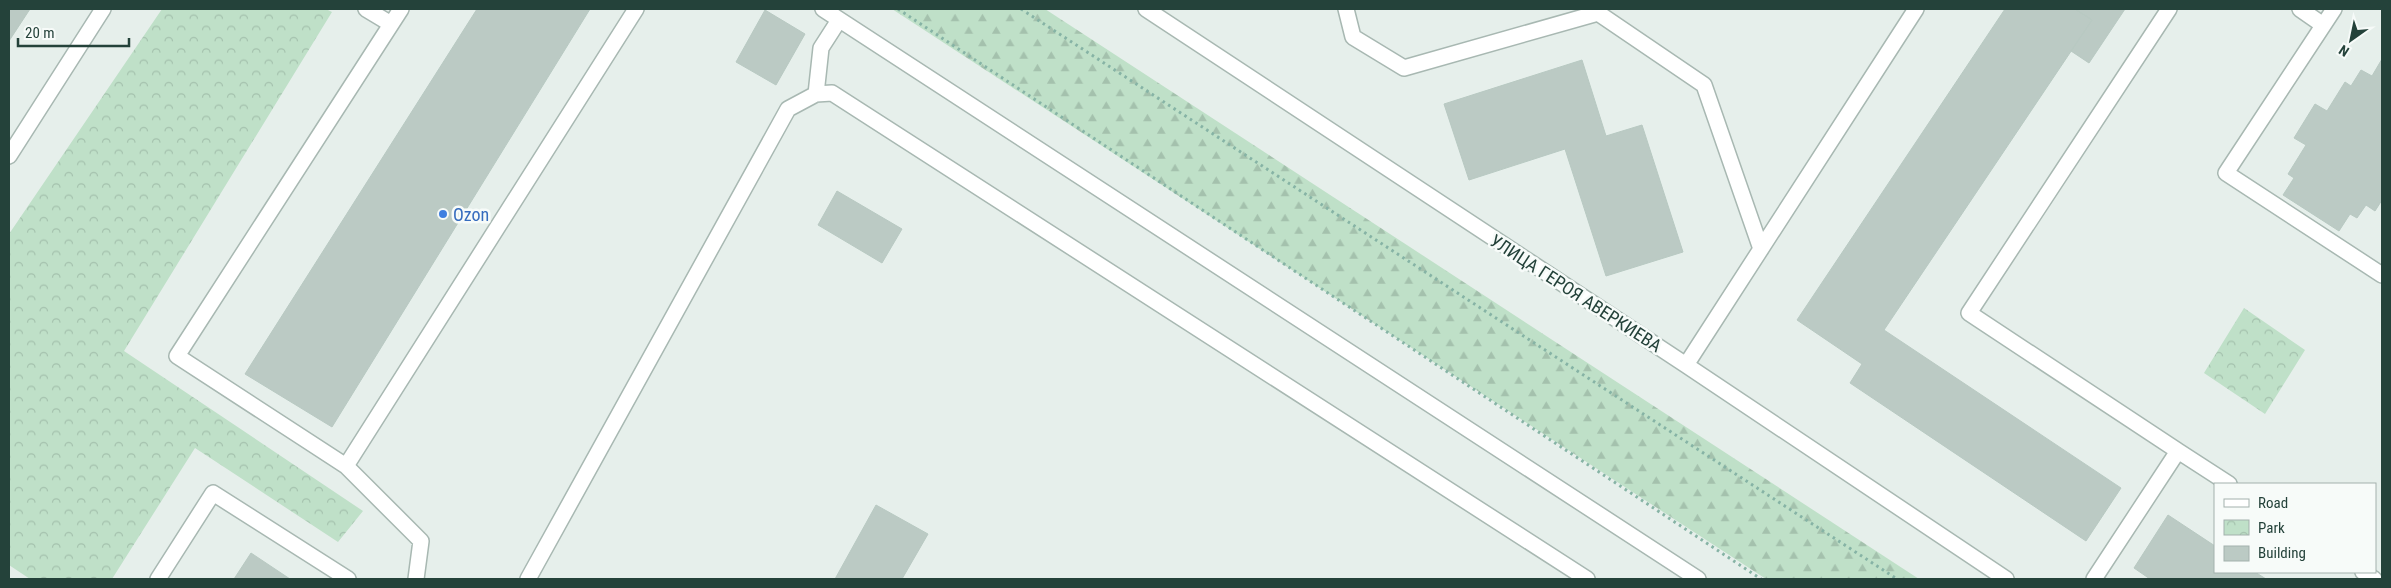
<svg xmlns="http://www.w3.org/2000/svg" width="2391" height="588" viewBox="0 0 2391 588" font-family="'Roboto Condensed',sans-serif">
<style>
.forest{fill:url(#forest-firs)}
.park{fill:url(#park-crowns)}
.building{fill:#bbcac4;stroke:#b8c9c2}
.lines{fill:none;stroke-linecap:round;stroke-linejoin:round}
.minor-casing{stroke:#a8b8b2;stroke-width:18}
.path{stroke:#86b3a5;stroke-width:3;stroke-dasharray:2.5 4;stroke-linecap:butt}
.minor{stroke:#fff;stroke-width:15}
.shop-dot{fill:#3f7fe0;stroke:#f7fbf9;stroke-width:2}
.labels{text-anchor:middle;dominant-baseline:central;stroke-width:5;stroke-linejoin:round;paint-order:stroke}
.shop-label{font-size:18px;fill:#366cbe;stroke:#f7fbf9;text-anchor:start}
.street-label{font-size:18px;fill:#24423a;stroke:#f7fbf9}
</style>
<defs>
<pattern id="forest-firs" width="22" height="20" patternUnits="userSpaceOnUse" patternTransform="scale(1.25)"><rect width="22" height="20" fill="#bfe0c8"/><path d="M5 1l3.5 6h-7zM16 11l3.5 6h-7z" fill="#a4c1ad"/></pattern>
<pattern id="park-crowns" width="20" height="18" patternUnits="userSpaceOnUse" patternTransform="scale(1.25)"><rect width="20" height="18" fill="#bfe0c8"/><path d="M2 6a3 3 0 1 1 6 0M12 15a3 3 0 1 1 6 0" fill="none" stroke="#a4c1ad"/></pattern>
</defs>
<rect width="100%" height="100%" fill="#e6efeb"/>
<path class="forest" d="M892 9H1045L1919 579H1766Z"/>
<path class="park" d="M162 9H326L332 12 124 351 363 511 338 542 195 448 112 579H30L9 565V234Z
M2244 308 2305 350 2265 414 2204 373Z"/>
<path class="building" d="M9 9H30L9 41Z
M477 9H590L332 427 245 374Z
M2005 9H2075L2092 20 1884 330 2121 488 2086 541 1850 383 1862 364 1797 320Z
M2075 9H2125L2089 63 2071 51 2092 20Z
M765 10 805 34 776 85 736 62Z
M2382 59V200L2375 211 2366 205 2357 218 2350 214 2339 231 2283 195 2294 178 2288 174 2306 145 2294 138 2315 104 2327 111 2345 82 2351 86 2361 70 2372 76Z
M1582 60 1606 136 1642 125 1683 252 1606 276 1565 149 1469 180 1444 104Z
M837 191 902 229 882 263 818 225Z
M876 505 928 534 902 579H835Z
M2168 515 2215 546V572H2255L2266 579H2150L2134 568Z
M251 553 290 579H234Z"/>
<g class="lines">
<defs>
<path id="minor" d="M366 9 391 24
M401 9 177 356 346 466 421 541 416 579
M823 9 1698 579
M1146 9 1686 365 2006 579
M1346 9 1353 37 1404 68 1598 13 1704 85 1761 249
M2169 9 1969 313 2178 451
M2300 9 2323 25
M2334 9 2226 173 2382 275
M816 94 821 48 839 20
M9 156 103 9
M1686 365 1916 9
M346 466 636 9
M2363 572 2374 579
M158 579 213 493 348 579
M528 579 788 109 816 94 832 93 1587 579
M2094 579 2178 451 2229 484"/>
</defs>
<use href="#minor" class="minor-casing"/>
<path class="path" d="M898 9 1761 579
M1021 9 1897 579"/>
<use href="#minor" class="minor"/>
</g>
<circle class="shop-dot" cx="443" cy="214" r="5"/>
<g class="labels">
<g class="shop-label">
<text x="453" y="214">Ozon</text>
</g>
<g class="street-label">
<text transform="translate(1576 293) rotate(33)">УЛИЦА ГЕРОЯ АВЕРКИЕВА</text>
</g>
</g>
<rect width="2391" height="588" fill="none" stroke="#24423a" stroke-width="20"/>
<rect x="2214" y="483" width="162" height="90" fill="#f7fbf9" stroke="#a3b1ad"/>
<rect x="2224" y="499" width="25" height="8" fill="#ffffff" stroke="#a3b1ad"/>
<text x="2258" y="508" font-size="15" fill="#24423a">Road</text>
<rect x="2224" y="520" width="25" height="15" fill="url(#park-crowns)" stroke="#a3b1ad"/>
<text x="2258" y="533" font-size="15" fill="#24423a">Park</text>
<rect x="2224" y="546" width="25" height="15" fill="#bbcac4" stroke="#a3b1ad"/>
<text x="2258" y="558" font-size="15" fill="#24423a">Building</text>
<g transform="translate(2351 40) rotate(213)" stroke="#f7fbf9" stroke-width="4" paint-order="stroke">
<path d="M0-4L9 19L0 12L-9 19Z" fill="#24423a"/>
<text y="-8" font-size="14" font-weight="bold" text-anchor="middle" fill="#24423a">N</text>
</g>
<path d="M18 38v8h111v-8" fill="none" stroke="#24423a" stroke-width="2.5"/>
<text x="25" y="38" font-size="15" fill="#24423a" stroke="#f7fbf9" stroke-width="4" paint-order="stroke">20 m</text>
</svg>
